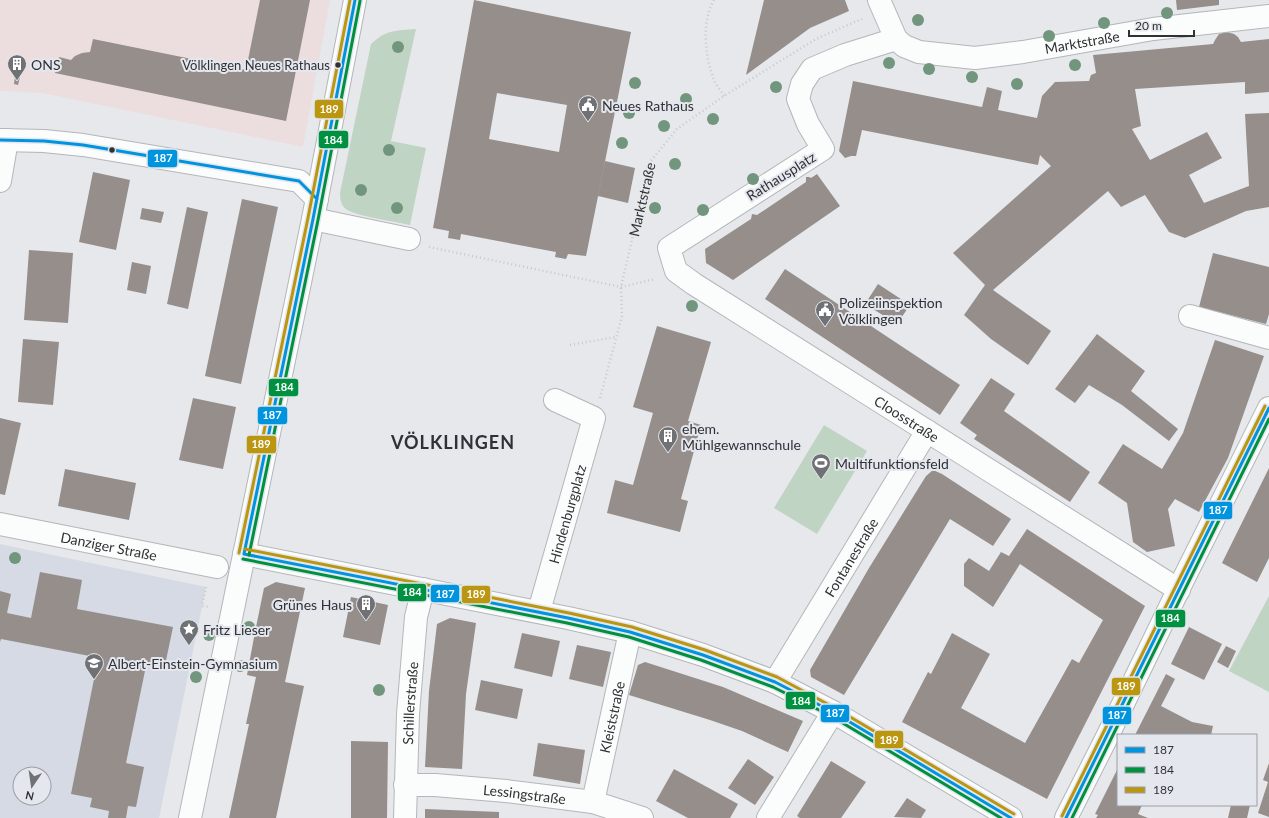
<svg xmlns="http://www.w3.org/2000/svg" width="1269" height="818" viewBox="0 0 1269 818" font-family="Lato,sans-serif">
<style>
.commercial{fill:#ecdedf}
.built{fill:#d6dae4;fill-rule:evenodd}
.green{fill:#bfd4c3}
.building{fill:#958e8b;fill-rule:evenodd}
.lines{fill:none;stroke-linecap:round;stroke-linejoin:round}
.minor-casing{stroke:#b5b6b9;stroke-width:24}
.major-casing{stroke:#b5b6b9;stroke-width:24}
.path{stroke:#c9c9cb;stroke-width:2.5;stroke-dasharray:1 3;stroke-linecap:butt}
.minor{stroke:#fbfcfc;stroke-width:22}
.major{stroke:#fbfcfc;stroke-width:22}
.bus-1-casing{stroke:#e4e7ee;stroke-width:6}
.bus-2-casing{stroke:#e4e7ee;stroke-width:6}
.bus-3-casing{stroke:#e4e7ee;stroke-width:6}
.bus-1{stroke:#0094de;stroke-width:3}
.bus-2{stroke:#009140;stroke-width:3}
.bus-3{stroke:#bb9610;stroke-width:3}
.tree{fill:#72967d}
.bus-dot{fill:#303134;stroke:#e4e7ee;stroke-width:1.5}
.labels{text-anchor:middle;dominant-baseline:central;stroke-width:4;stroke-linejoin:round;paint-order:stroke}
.bus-label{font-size:13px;fill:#303134;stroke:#e4e7ee;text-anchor:end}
.street-label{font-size:14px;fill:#303134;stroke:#e4e7ee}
.poi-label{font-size:14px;fill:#303134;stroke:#e4e7ee;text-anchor:start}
.district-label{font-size:18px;font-weight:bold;letter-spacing:1px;fill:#303134;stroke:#e4e7ee}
.line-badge{stroke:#e4e7ee;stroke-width:1.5}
.badge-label{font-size:11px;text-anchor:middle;font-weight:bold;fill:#fff}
</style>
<rect width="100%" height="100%" fill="#e6e8ec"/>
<path class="commercial" d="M0 0H330L303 147 42 93 0 91Z"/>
<path class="built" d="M0 544 206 587 159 818H0ZM20 774H44V798H20Z"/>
<path class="green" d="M416 29 391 141 426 148 410 225C398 222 354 216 346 209 341 205 340 199 340 193L371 44C387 29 396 31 416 29Z
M824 425 867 451 817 534 774 508Z
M1269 596V692L1229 671Z"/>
<path class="building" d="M260 0H310L286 121 55 73 59 57 71 60 75 56 82 53 90 52 93 39 246 70Z
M474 0 631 32 586 256 568 254 566 259 555 257 556 252 461 234 460 240 448 238 449 231 433 228ZM497 93 567 105 559 152 489 139Z
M764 0H845L849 11 810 28 746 75Z
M1176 0H1219V5L1177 10Z
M1227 32 1234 34 1238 37 1241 42 1269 39V92L1245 94V82L1135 89 1141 126 1132 129 1150 160 1207 132 1222 158 1189 175 1204 203 1249 186 1245 114 1269 113V207L1246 211 1185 238 1169 232 1145 195 1121 207 1108 191 993 290 1051 331 1028 365 991 339 964 315 985 285 953 253 1051 166 1040 155 1038 165 862 130 856 156H851L845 158 839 151 853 81 982 107 987 87 1002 91 998 110 1037 118 1042 96 1055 82 1089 81 1091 75 1096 73 1093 55 1213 44 1215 40 1219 34Z
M15 76 20 77 18 85 14 84Z
M605 161 635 168 628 203 598 196Z
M93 172 130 180 116 250 79 242Z
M817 174 840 206 733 280 706 263 705 249 751 219 752 214 757 215 806 182V177H809L811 178Z
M242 199 278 207 241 384 205 376Z
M187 207 208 212 188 309 167 304Z
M142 208 164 212 161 223 140 219Z
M29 250 73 253 68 323 24 320Z
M1213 253 1269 267V314L1266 324 1199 307Z
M132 262 151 266 146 294 127 290Z
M785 269 960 385 940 415 765 299Z
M878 284 910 305 897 324 865 304Z
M657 326 711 342 688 421 701 425 681 499 688 501 680 532 607 513 615 480 633 485 653 413 633 407Z
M1097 334 1145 371 1131 391 1178 429 1169 441 1122 405 1089 385 1075 403 1055 389Z
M23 339 59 342 53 405 18 402Z
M1215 340 1264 356 1228 458 1199 512 1175 499 1168 509 1175 546 1147 552 1133 542 1127 503 1098 483 1123 444 1162 469 1183 433Z
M991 378 1015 394 1004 411 1090 472 1070 502 974 439 977 435 960 423Z
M193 398 236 407 223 469 179 460Z
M0 418 21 423 5 495 0 494Z
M1269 468V558L1257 582 1222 563Z
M65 469 136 483 129 520 58 506Z
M933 470 942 474 1011 519 993 546 950 519 844 695 811 677 810 670 869 568 926 476Z
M1027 529 1145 606 1047 799 902 722 928 672 931 674 952 633 990 654 961 708 1025 743 1072 659 1079 663 1103 620 1020 564 993 607 964 586V564L969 558 989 571 1001 552 1009 556Z
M40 572 82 580 77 609 173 627 164 670 146 666 126 763 144 767 136 807 128 806 126 818H108L109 811 90 807 92 798 71 794 95 674 92 669 95 657 1 639 0 642V591L11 594 7 613 31 618Z
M276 582 305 588 285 682 304 686 276 818H229L249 724H246L256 677 247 675 255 632 264 588Z
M351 597 388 605 380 645 343 637Z
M450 618 476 623 466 694 462 769 425 767 429 691 437 624Z
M1189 627 1222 644 1204 680 1171 664Z
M522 633 560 641 552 677 514 668Z
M577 645 611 652 603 687 569 679Z
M1226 646 1236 651 1228 668 1217 662Z
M645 662 723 687 803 721 788 752 742 731 710 720 629 695 638 665Z
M1166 674 1175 679 1161 706 1192 722 1213 726 1211 735H1135Z
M481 680 523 689 517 719 475 710Z
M351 741 388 742 387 818H351Z
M538 743 585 750 580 784 533 776Z
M748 759 774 777 755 805 728 788Z
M831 761 866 782 841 818H800L797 816Z
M1269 763V817L1258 813 1268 782 1263 780Z
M1118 768V805H1142L1138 814 1148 818H1096L1098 815 1095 814Z
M674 769 738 804 730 818H688L656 801Z
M907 798 926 810 921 818 894 817Z
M1231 805H1250L1247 818H1228Z
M425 809 499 812V818H425Z"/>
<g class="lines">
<defs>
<g id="minor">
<path id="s2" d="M879 0 896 39 904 46 919 52 975 58 1023 52 1153 29 1269 16"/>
<path id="s3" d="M896 39 845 55 812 69 802 84 798 99 808 124 823 149 669 248 676 271 694 284 1179 590"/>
<path d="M0 140 44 141 83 145 299 181 317 199"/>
<path d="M0 181 7 140"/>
<path d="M313 219 409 239"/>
<path d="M1190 316 1269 338"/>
<path id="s4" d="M0 524 217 567"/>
<path d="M244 554 568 618 630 632 703 655 775 682 833 712 1011 818"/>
<path id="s5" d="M539 611 594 418 555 400"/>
<path id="s6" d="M775 682 927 431"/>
<path id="s7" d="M405 785H435L506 791 593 802 642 818"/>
<path id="s8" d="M593 802 630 632"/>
<path id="s9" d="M405 818 408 714 416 617 423 589"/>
<path d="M768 818 833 712"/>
<path d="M1066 818 1108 735 1184 578 1269 408"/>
</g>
<path id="major" d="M190 818 313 219 355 0"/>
</defs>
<use href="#minor" class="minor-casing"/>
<use href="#major" class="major-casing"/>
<g class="path">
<path d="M714 0C701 22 705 56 714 80 716 85 721 91 724 96"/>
<path d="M429 247 621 287 655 279"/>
<path d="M570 345 616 337"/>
<path id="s1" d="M600 398 622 316 621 287 650 162 677 129 724 96 816 39 864 18"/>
<path d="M206 587 202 606 210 607"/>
</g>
<use href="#minor" class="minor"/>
<use href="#major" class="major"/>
<defs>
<path id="bus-1" d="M0 140 44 141 83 145 299 181 317 199
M244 554 568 618 630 632 703 655 775 682 833 712 1011 818
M244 554 313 219 355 0
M1066 818 1269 408"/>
<path id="bus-2" d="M249 555 318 220 360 1
M243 559 567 623 629 637 701 660 773 687 831 716 1001 818
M1072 818 1269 419"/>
<path id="bus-3" d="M245 549 569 613 632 627 705 650 777 677 835 708 1014 814
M239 553 308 218 350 0
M1062 816 1265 406"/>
</defs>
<use href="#bus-1" class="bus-1-casing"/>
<use href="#bus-2" class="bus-2-casing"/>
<use href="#bus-3" class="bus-3-casing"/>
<use href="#bus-1" class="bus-1"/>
<use href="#bus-2" class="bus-2"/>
<use href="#bus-3" class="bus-3"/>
</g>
<g class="tree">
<circle cx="1167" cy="13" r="6"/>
<circle cx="918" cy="20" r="6"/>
<circle cx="1104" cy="23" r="6"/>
<circle cx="1049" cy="36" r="6"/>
<circle cx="398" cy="47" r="6"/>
<circle cx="889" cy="63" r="6"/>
<circle cx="1075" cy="65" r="6"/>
<circle cx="929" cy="69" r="6"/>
<circle cx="972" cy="77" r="6"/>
<circle cx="635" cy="83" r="6"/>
<circle cx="1017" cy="84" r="6"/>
<circle cx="776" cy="87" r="6"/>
<circle cx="686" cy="99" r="6"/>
<circle cx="629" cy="113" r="6"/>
<circle cx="713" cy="119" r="6"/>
<circle cx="664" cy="126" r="6"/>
<circle cx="622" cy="143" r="6"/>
<circle cx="389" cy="150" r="6"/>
<circle cx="675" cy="164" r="6"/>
<circle cx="753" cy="179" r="6"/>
<circle cx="361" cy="190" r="6"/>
<circle cx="397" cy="208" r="6"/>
<circle cx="655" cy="208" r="6"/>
<circle cx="703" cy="210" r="6"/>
<circle cx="692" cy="306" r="6"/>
<circle cx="15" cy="558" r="6"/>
<circle cx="249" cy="627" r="6"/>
<circle cx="209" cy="635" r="6"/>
<circle cx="240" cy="666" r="6"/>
<circle cx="196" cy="677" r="6"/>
<circle cx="379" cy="690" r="6"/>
</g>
<defs>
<symbol id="building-pin" viewBox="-11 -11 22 30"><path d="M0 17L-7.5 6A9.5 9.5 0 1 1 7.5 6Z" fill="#707174" stroke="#e4e7ee"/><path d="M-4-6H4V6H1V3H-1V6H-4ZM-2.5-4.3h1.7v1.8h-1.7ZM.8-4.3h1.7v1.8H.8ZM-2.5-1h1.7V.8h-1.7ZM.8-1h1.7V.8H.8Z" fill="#fff"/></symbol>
<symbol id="civic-pin" viewBox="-11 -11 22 30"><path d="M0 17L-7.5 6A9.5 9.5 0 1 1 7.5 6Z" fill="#707174" stroke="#e4e7ee"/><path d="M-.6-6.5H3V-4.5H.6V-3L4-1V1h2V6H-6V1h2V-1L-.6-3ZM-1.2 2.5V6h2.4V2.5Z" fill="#fff"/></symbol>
<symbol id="stadium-pin" viewBox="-11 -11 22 30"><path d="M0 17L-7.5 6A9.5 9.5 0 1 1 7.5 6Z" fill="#707174" stroke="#e4e7ee"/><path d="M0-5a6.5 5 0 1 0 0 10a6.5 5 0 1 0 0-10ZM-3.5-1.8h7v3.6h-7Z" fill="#fff"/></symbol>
<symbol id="sight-pin" viewBox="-11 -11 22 30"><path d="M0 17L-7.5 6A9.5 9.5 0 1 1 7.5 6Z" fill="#707174" stroke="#e4e7ee"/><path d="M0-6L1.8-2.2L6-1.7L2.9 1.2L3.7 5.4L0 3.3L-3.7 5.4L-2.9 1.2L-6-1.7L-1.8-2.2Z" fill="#fff"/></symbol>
<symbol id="school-pin" viewBox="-11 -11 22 30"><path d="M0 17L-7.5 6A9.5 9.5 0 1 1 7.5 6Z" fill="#707174" stroke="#e4e7ee"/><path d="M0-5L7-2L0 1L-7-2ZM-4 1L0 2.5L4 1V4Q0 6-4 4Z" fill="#fff"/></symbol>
</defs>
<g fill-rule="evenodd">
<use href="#building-pin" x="6" y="53" width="22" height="30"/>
<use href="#civic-pin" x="577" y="94" width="22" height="30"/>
<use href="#civic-pin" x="814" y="299" width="22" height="30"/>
<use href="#building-pin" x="657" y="425" width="22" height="30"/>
<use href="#stadium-pin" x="810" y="452" width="22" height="30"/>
<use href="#building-pin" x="355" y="593" width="22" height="30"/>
<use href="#sight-pin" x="178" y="618" width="22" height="30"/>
<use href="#school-pin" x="83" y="652" width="22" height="30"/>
</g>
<g class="bus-dot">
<circle cx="338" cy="65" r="3.5"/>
<circle cx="112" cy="150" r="3.5"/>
</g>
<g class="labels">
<g class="bus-label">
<text x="330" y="65">Völklingen Neues Rathaus</text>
</g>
<g class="street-label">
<text stroke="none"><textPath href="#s2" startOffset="234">Marktstraße</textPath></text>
<text transform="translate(781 176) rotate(-32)">Rathausplatz</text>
<text stroke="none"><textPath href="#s1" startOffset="204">Marktstraße</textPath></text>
<text stroke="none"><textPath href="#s3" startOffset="660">Cloosstraße</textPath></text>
<text stroke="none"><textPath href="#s5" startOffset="101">Hindenburgplatz</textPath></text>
<text stroke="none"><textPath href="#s4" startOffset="111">Danziger Straße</textPath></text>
<text stroke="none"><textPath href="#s6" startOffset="146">Fontanestraße</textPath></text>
<text stroke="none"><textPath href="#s9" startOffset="115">Schillerstraße</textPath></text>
<text stroke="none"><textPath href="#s8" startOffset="87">Kleiststraße</textPath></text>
<text stroke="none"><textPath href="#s7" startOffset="120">Lessingstraße</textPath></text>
</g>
<g class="poi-label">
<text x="31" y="64">ONS</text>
<text x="602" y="105">Neues Rathaus</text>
<text x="839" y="302">Polizeiinspektion<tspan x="839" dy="16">Völklingen</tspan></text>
<text x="682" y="428">ehem.<tspan x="682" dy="16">Mühlgewannschule</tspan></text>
<text x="835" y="463">Multifunktionsfeld</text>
<text x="352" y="604" text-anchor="end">Grünes Haus</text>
<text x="203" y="629">Fritz Lieser</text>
<text x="108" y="663">Albert-Einstein-Gymnasium</text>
</g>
<g class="district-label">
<text x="453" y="442">VÖLKLINGEN</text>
</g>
</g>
<g class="line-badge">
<rect x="314" y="99" width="30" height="20" rx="4" fill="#bb9610"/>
<rect x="318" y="130" width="31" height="19" rx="4" fill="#009140"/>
<rect x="147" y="149" width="31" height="19" rx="4" fill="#0094de"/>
<rect x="268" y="378" width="31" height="19" rx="4" fill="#009140"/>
<rect x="257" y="406" width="31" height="19" rx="4" fill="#0094de"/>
<rect x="246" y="435" width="31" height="19" rx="4" fill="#bb9610"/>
<rect x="1203" y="501" width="30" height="19" rx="4" fill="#0094de"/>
<rect x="397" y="583" width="30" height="19" rx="4" fill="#009140"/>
<rect x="430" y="584" width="30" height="19" rx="4" fill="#0094de"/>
<rect x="461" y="585" width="30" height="19" rx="4" fill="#bb9610"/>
<rect x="1155" y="609" width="31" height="19" rx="4" fill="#009140"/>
<rect x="1111" y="677" width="30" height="19" rx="4" fill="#bb9610"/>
<rect x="785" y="691" width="31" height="19" rx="4" fill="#009140"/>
<rect x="820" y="704" width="30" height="19" rx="4" fill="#0094de"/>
<rect x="1102" y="706" width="30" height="19" rx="4" fill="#0094de"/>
<rect x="874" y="730" width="30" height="19" rx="4" fill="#bb9610"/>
</g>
<g class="badge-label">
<text x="329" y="113">189</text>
<text x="333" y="144">184</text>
<text x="163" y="162">187</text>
<text x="284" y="391">184</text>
<text x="272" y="419">187</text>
<text x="261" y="448">189</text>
<text x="1218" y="514">187</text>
<text x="412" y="596">184</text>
<text x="445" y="598">187</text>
<text x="476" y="598">189</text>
<text x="1170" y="622">184</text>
<text x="1126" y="690">189</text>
<text x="801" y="705">184</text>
<text x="835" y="717">187</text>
<text x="1117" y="719">187</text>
<text x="889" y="744">189</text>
</g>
<rect x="1117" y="734" width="140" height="72" fill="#e4e7ee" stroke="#9c9ea4"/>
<rect x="1125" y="747" width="20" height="6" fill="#0094de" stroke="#9c9ea4"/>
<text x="1153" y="754" font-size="12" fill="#303134">187</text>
<rect x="1125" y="767" width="20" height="6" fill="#009140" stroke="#9c9ea4"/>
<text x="1153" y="774" font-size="12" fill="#303134">184</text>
<rect x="1125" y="787" width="20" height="6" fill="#bb9610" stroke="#9c9ea4"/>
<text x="1153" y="794" font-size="12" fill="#303134">189</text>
<g transform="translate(32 786) rotate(193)"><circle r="19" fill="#e4e7ee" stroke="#9c9ea4"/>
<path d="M0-3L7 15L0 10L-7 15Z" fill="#707174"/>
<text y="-6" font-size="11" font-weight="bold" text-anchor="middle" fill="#303134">N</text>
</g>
<path d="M1129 30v6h65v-6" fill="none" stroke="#303134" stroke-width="2"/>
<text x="1135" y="30" font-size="12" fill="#303134" stroke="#e4e7ee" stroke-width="3" paint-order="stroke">20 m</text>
</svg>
